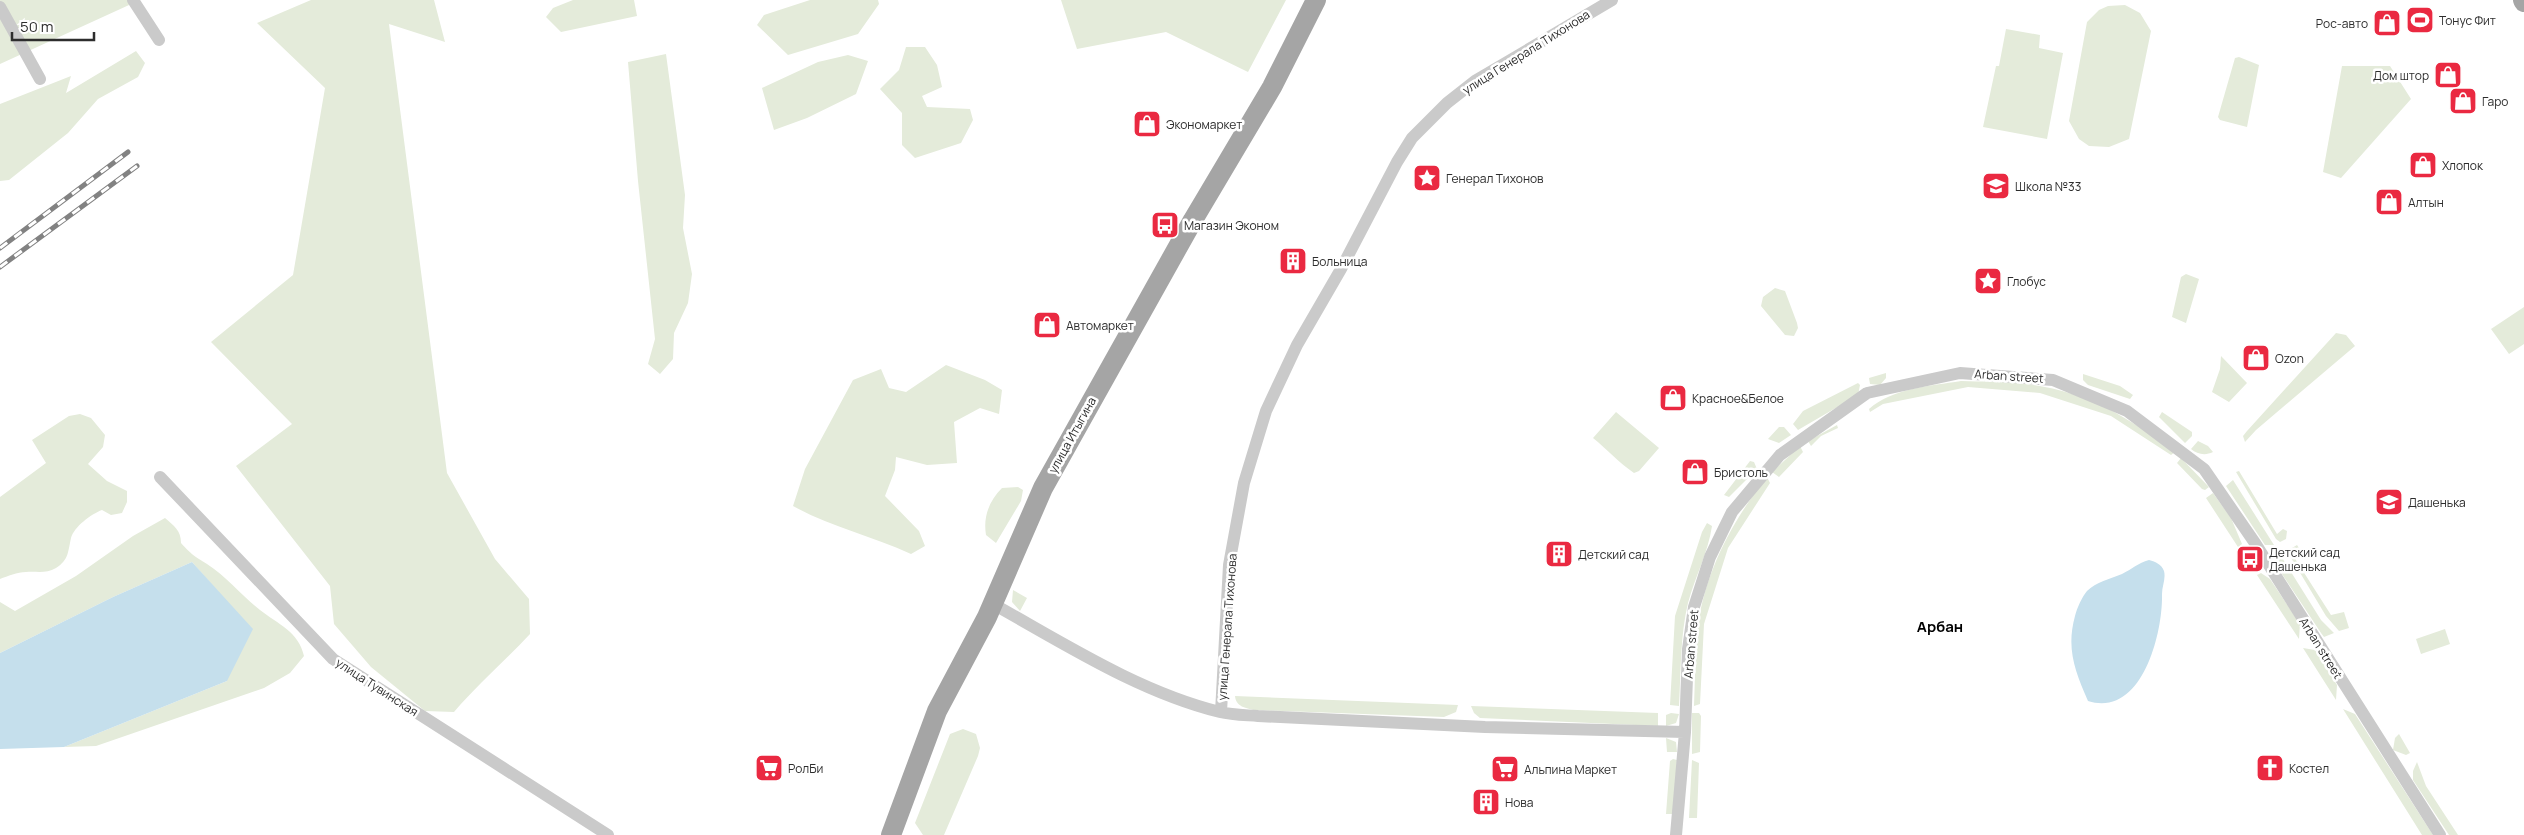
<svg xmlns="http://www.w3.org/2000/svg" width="2524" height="835" viewBox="0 0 2524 835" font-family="Manrope,sans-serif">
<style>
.green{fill:#e4ebda}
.water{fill:#c5dfec}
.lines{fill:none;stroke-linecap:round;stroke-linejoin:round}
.minor{stroke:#cacaca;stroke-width:12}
.primary{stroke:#a5a5a5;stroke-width:20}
.rail-casing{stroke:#828282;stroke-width:5}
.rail{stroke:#fff;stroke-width:3;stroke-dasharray:9;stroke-linecap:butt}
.labels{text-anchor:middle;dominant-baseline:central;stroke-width:5;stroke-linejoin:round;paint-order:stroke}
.poi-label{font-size:12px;fill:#2d2d2d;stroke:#fff;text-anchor:start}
.street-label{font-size:12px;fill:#2d2d2d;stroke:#fff}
.quarter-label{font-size:15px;font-weight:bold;fill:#000;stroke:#fff}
</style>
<rect width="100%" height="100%" fill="#fff"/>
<path class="green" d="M0 0H140L0 64Z
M311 0H434L445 42 389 24 447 473 495 559 529 599 530 634C505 661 478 684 454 712L425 711 371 667 334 624 330 586 236 466 292 424 211 342 293 275 325 88 257 23Z
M573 0H634L637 16 561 32 546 17 553 8Z
M810 0H878L879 4 858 34 788 55 757 25 764 15Z
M1061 0H1286L1248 72 1166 32 1077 49Z
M2125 5 2140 13 2151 31 2129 139 2109 147 2089 146 2079 139 2069 121 2087 22 2099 10 2108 6Z
M2006 29 2040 35 2039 48 2063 53 2047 139 1983 127 1996 66H1999Z
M906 47H925L937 65 942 87 922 96 927 107 970 109 973 120 961 143 915 158 902 145V113L880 89 899 70Z
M136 51 145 63 138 77 98 99 68 133 9 180 0 181V104L71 76 66 93Z
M666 54 685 195 683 228 692 274 688 303 674 333 673 359 660 374 648 364 655 339 638 181 628 62Z
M848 55 868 61 856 94 807 118 774 130 762 88 818 62Z
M2239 57 2259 65 2247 127 2220 120 2218 117 2235 58Z
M2342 66H2390L2411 99 2341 178 2323 172Z
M2186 274 2199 279 2186 323 2172 317 2181 277Z
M1775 288 1785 291 1797 323 1798 328 1794 336 1785 335 1761 306 1763 297Z
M2524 307V344L2509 354 2491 329Z
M2336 333 2346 335 2355 346 2256 430 2245 442 2243 436 2247 431Z
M2221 356 2247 383 2229 402 2212 392 2220 369Z
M946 365 985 380 1002 390 999 414 980 408 954 422 957 463 927 465 896 457 895 470 885 496 919 531 925 546 911 554C872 536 831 527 793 506L805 469 853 380 881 369 889 388 906 392Z
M1886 373V378L1880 385 1870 384 1869 378Z
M2083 374 2120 386 2133 395 2130 399 2088 385 2083 380Z
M1961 381C1983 382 2005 381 2027 384 2086 391 2128 417 2175 452L2171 455 2111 416 2040 393 1968 387 1883 404 1870 412 1869 409C1893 388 1930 386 1961 381Z
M1858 383 1860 385 1858 395 1798 430 1793 424 1803 411Z
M1616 412 1659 448 1639 471 1634 473C1619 463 1608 450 1593 438Z
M2162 412 2192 432V436L2185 443 2159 417Z
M80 414 91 418 105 435 103 447 88 464 107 481 127 491V502L122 513 111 515 102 510C91 514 74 527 71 538 68 551 69 560 56 568 46 574 37 571 26 572 17 572 8 576 0 579V497L46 463 32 440 69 416Z
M1837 425 1838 428 1821 436 1811 446 1808 441Z
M1779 427H1784L1791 435 1779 443 1768 439Z
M2198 441 2208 446 2213 452C2205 456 2197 454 2191 449Z
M1800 446 1803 452 1779 477 1772 472Z
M2181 458 2209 487 2205 490 2202 489 2177 463Z
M1750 461 1754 462 1757 469 1729 497 1724 495Z
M2239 471 2277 534 2283 529 2287 531 2286 539 2280 542 2276 539 2236 472Z
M1767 477 1770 483 1728 548 1704 624 1700 704 1694 706C1695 681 1695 657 1697 633 1703 575 1732 521 1767 477Z
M2233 480 2274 545H2265L2226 486Z
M1018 487 1023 490 1021 501 996 543 986 535C983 517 989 501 1002 488Z
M2213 493 2231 518 2242 544 2238 547 2206 498Z
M165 518C174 526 181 530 181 543 192 555 194 556 207 564 227 577 242 596 260 610 278 624 299 632 304 656L290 673 264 688 96 746 64 747 227 681 221 595 192 562 113 597 0 653V602L15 611 76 576 133 536Z
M1707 523 1712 526C1708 553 1695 577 1688 603 1680 636 1681 672 1679 706L1670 705 1675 616 1702 532Z
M2297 545 2299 548 2294 557 2331 615 2344 612 2349 628 2339 631 2326 616 2287 551Z
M2281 556 2321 620 2334 633 2324 637 2321 633 2278 568 2277 563Z
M2261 573 2270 579 2300 624 2299 639 2257 575Z
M1013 590 1027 598 1020 611 1012 602Z
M2445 629 2450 644 2421 654 2416 639Z
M2303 648 2315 650 2337 685 2336 700Z
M1235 696 1458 705 1456 712 1444 717 1254 710C1246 708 1236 707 1235 696Z
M1471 706 1658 713V726L1480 718 1474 713Z
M2343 709 2355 714 2433 835H2422Z
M1671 713 1679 714 1676 723 1666 726V715Z
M1692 713H1699L1701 716 1700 752 1692 754Z
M963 729 976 734 980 748 978 756 944 835H923L915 823 950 734Z
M2399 734 2410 753 2406 755 2393 750 2395 738Z
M1666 738 1676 742 1677 752H1667Z
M1673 759 1677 760 1673 814H1666L1670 761Z
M1692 760 1699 763 1697 818H1689Z
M2417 762 2426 786 2458 835H2449L2413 780V771Z"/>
<path class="water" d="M2149 560C2156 562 2161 564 2164 571 2166 579 2162 586 2162 594 2163 633 2142 718 2088 701 2075 671 2066 649 2075 616 2077 608 2082 597 2087 591 2096 582 2110 579 2122 574 2132 569 2138 563 2149 560Z
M192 562 253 629 227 681 64 747 0 749V653L113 597Z"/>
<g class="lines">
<path class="minor" d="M133 0 159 40
M0 7 40 79
M160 477 333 659 608 835
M993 604C1065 644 1139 692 1220 712 1232 715 1245 715 1258 716L1485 727 1685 732
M1221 712 1229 565 1244 483 1266 411 1297 345 1341 269 1397 162 1412 138 1447 103 1475 81 1612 0
M1676 835 1685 732 1688 649 1694 607 1710 557 1732 512 1780 455 1867 393 1960 373 2053 380 2127 411 2204 469 2255 543 2440 835"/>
<path class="primary" d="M2523 0 2524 2
M891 835 937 711 987 617 1043 488 1193 220 1272 87 1316 0"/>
<defs>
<path id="rail" d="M0 248 128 152
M0 267 137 166"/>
</defs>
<use href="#rail" class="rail-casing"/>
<use href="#rail" class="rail"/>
</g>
<defs>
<symbol id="stadium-square" viewBox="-11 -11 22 22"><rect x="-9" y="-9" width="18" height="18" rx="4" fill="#ea2941" stroke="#fff"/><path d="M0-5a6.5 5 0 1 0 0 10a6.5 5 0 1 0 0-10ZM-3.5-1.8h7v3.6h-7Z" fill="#fff"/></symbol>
<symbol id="shop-square" viewBox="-11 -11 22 22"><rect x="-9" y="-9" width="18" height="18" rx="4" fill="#ea2941" stroke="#fff"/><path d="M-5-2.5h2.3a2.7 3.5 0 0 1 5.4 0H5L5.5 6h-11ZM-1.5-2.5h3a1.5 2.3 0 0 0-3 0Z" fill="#fff"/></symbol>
<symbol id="sight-square" viewBox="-11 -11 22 22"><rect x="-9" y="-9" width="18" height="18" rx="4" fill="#ea2941" stroke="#fff"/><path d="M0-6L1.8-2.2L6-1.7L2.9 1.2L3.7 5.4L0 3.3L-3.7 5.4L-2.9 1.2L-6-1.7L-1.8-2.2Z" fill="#fff"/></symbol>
<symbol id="school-square" viewBox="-11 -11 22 22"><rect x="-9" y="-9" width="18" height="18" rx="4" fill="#ea2941" stroke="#fff"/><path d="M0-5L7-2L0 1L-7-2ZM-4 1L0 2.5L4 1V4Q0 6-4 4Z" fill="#fff"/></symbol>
<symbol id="bus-square" viewBox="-11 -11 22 22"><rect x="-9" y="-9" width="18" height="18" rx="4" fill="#ea2941" stroke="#fff"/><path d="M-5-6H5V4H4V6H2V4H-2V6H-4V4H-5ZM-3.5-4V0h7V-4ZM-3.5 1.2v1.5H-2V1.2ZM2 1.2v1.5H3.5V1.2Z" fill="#fff"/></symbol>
<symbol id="building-square" viewBox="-11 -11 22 22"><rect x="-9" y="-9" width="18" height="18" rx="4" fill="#ea2941" stroke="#fff"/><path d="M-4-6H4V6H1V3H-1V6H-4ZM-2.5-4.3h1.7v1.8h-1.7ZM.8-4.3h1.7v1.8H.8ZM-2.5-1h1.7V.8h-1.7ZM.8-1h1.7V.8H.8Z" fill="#fff"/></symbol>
<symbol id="supermarket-square" viewBox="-11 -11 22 22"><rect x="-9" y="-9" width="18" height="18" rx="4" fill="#ea2941" stroke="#fff"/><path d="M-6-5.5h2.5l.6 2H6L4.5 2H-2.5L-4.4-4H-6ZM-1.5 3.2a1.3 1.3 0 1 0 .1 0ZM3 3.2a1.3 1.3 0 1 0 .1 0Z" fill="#fff"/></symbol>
<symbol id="church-square" viewBox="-11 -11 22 22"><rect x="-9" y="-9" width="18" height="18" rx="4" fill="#ea2941" stroke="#fff"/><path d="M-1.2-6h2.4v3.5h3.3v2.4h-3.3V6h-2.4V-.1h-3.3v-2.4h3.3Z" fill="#fff"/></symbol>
</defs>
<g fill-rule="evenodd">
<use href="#stadium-square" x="2404" y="4" width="32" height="32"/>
<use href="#shop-square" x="2371" y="7" width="32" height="32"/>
<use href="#shop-square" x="2432" y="59" width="32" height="32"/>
<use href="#shop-square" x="2447" y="85" width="32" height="32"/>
<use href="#shop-square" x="1131" y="108" width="32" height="32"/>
<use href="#shop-square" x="2407" y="149" width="32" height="32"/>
<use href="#sight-square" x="1411" y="162" width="32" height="32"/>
<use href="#school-square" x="1980" y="170" width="32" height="32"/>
<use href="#shop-square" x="2373" y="186" width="32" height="32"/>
<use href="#bus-square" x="1149" y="209" width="32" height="32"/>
<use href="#building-square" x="1277" y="245" width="32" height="32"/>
<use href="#sight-square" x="1972" y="265" width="32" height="32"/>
<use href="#shop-square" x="1031" y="309" width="32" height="32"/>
<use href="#shop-square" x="2240" y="342" width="32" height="32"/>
<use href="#shop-square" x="1657" y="382" width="32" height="32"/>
<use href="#shop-square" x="1679" y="456" width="32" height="32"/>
<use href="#school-square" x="2373" y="486" width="32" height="32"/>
<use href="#building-square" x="1543" y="538" width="32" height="32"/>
<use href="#bus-square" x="2234" y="543" width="32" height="32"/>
<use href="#supermarket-square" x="753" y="752" width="32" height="32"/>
<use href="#church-square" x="2254" y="752" width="32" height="32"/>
<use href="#supermarket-square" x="1489" y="753" width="32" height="32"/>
<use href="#building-square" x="1470" y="786" width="32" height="32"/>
</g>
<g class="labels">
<g class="poi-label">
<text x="2439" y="20">Тонус Фит</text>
<text x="2368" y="23" text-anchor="end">Рос-авто</text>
<text x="2429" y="75" text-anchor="end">Дом штор</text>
<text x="2482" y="101">Гаро</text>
<text x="1166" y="124">Экономаркет</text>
<text x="2442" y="165">Хлопок</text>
<text x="1446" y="178">Генерал Тихонов</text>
<text x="2015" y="186">Школа №33</text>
<text x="2408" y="202">Алтын</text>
<text x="1184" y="225">Магазин Эконом</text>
<text x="1312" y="261">Больница</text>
<text x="2007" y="281">Глобус</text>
<text x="1066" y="325">Автомаркет</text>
<text x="2275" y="358">Ozon</text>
<text x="1692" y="398">Красное&amp;Белое</text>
<text x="1714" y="472">Бристоль</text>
<text x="2408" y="502">Дашенька</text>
<text x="2269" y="552">Детский сад<tspan x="2269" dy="14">Дашенька</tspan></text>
<text x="1578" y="554">Детский сад</text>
<text x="788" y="768">РолБи</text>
<text x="2289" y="768">Костел</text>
<text x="1524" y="769">Альпина Маркет</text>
<text x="1505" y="802">Нова</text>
</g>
<g class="street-label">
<text transform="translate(1526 52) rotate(-32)">улица Генерала Тихонова</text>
<text transform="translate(2009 376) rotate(4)">Arban street</text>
<text transform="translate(1072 435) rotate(-61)">улица Итыгина</text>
<text transform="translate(1227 627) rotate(-86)">улица Генерала Тихонова</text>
<text transform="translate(1691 644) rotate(-85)">Arban street</text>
<text transform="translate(2321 648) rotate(58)">Arban street</text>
<text transform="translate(377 687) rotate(33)">улица Тувинская</text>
</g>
<g class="quarter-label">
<text x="1940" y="626">Арбан</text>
</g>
</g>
<path d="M12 32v8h82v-8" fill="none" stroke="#2d2d2d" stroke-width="2.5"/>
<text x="20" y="32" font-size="15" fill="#2d2d2d" stroke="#ffffff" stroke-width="4" paint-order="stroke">50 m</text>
</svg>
